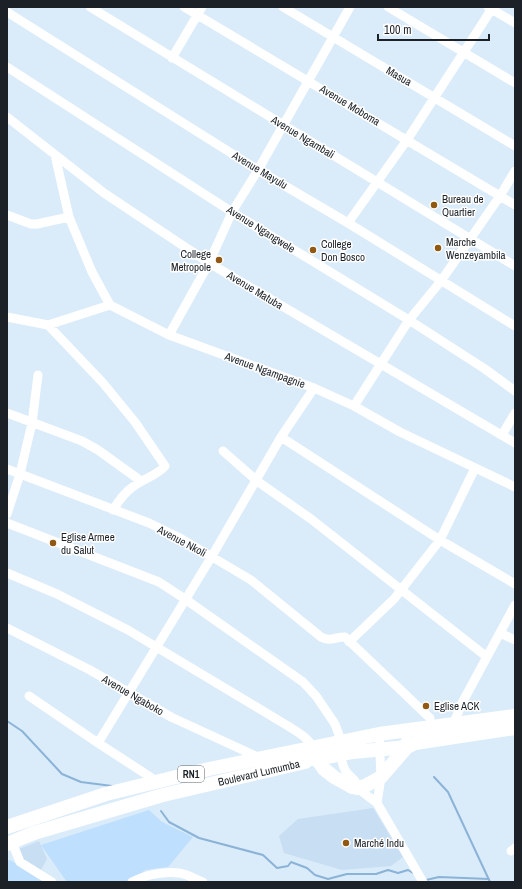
<svg xmlns="http://www.w3.org/2000/svg" width="522" height="889" viewBox="0 0 522 889" font-family="'Archivo Narrow',sans-serif">
<style>
.built{fill:#c8def3}
.green{fill:#bedffd}
.lines{fill:none;stroke-linecap:round;stroke-linejoin:round}
.stream{stroke:#8bb3d7;stroke-width:2}
.minor{stroke:#fff;stroke-width:9}
.highway{stroke:#fff;stroke-width:14}
.poi-dot{fill:#905811;stroke:#fff;stroke-width:1.5}
.labels{text-anchor:middle;dominant-baseline:central;stroke-width:3;stroke-linejoin:round;paint-order:stroke}
.shield{fill:#fff;stroke:#5f6467;stroke-width:1}
.shield-label{font-size:10px;font-weight:bold;fill:#1b2126}
.street-label{font-size:11px;fill:#1b2126;stroke:#fff}
.poi-label{font-size:11px;fill:#1b2126;stroke:#fff;text-anchor:start}
</style>
<rect width="100%" height="100%" fill="#daebfa"/>
<path class="built" d="M373 808 403 857 391 866 342 870 284 853 279 836 298 819Z
M39 841 47 859 41 870 23 864 14 851Z"/>
<path class="green" d="M149 810 162 822 193 837 168 867 145 870 130 882H67L41 845Z
M10 860 48 882H7V861Z"/>
<g class="lines">
<path class="stream" d="M7 721 22 731 62 774 81 782 112 786
M434 777 448 792 490 882
M161 811 169 822 199 838 263 855 277 868 288 866 291 862 307 868 315 875 328 879 347 874H376L388 870 398 873 408 870 413 873
M426 880 439 877 489 879"/>
<path class="minor" d="M90 7 515 266
M184 7 515 205
M283 7 515 146
M388 7 515 83
M488 7 515 23
M7 12 258 170 348 223 515 326
M172 58 202 7
M7 67 232 212 409 320 485 369 515 391
M7 117 104 193 209 263 515 443
M55 155 69 217 92 272 110 305
M7 215 31 224H37L69 217
M348 223 407 140 493 7
M7 317 48 325 110 305 169 335 314 388 354 406 400 432 515 487
M48 325 103 383 135 422 165 466C158 475 143 479 134 486 125 492 119 500 113 510
M169 335 209 263 232 212 258 170 350 7
M354 406 409 320 441 281 500 196 515 171
M7 413 82 441 98 450 141 481
M502 435 515 413
M281 437 440 540 515 584
M223 451 257 481 311 519 487 657
M7 469 149 523 180 538 251 580 321 637C330 642 335 637 345 637L430 718
M7 514 20 474 32 423 38 375
M7 523 159 582 185 599 303 682 316 696 335 724 339 735 340 755 344 768 347 773 355 781 357 788 377 803 423 882
M7 573 57 594 128 630 288 726C297 732 311 739 314 750
M7 628 90 670 171 717 260 758
M500 633 515 640
M349 642 394 599 440 540 475 468
M29 696 98 743 158 782
M450 724 455 720 462 703 515 605
M98 743 212 556 281 437 314 388
M377 803 381 777 379 734
M12 842 20 862 52 882
M511 851 515 848
M132 882C145 875 163 871 179 873 187 874 195 879 203 882"/>
<g class="highway">
<path d="M317 759 324 769 334 777 352 787 357 788 365 786 381 777 407 747V743"/>
<path d="M7 827 106 794 209 769 379 734 515 716"/>
<path id="s1" d="M7 844 34 833 163 795 305 762 308 759H317L353 752 407 747 415 743 515 728"/>
</g>
</g>
<g class="poi-dot">
<circle cx="434" cy="205" r="4"/>
<circle cx="438" cy="248" r="4"/>
<circle cx="313" cy="250" r="4"/>
<circle cx="219" cy="260" r="4"/>
<circle cx="53" cy="543" r="4"/>
<circle cx="426" cy="706" r="4"/>
<circle cx="346" cy="843" r="4"/>
</g>
<g class="labels">
<rect class="shield" x="178" y="766" width="26" height="16" rx="3"/>
<g class="shield-label">
<text x="191" y="774">RN1</text>
</g>
<g class="street-label">
<text transform="translate(399 76) rotate(30)">Masua</text>
<text transform="translate(350 105) rotate(31)">Avenue Moboma</text>
<text transform="translate(303 137) rotate(31)">Avenue Ngambali</text>
<text transform="translate(260 170) rotate(31)">Avenue Mayulu</text>
<text transform="translate(261 229) rotate(32)">Avenue Ngangwele</text>
<text transform="translate(255 290) rotate(31)">Avenue Matuba</text>
<text transform="translate(265 370) rotate(20)">Avenue Ngampagnie</text>
<text transform="translate(182 541) rotate(28)">Avenue Nkoli</text>
<text transform="translate(133 695) rotate(30)">Avenue Ngaboko</text>
<text stroke="none"><textPath href="#s1" startOffset="262">Boulevard Lumumba</textPath></text>
</g>
<g class="poi-label">
<text x="442" y="199">Bureau de<tspan x="442" dy="13">Quartier</tspan></text>
<text x="446" y="242">Marche<tspan x="446" dy="13">Wenzeyambila</tspan></text>
<text x="321" y="244">College<tspan x="321" dy="13">Don Bosco</tspan></text>
<text x="211" y="254" text-anchor="end">College<tspan x="211" dy="13">Metropole</tspan></text>
<text x="61" y="537">Eglise Armee<tspan x="61" dy="13">du Salut</tspan></text>
<text x="434" y="706">Eglise ACK</text>
<text x="354" y="843">Marché Indu</text>
</g>
</g>
<rect width="522" height="889" fill="none" stroke="#1b2126" stroke-width="16"/>
<path d="M378 34v6h111v-6" fill="none" stroke="#1b2126" stroke-width="2"/>
<text x="384" y="34" font-size="12" fill="#1b2126" stroke="#ffffff" stroke-width="3" paint-order="stroke">100 m</text>
</svg>
